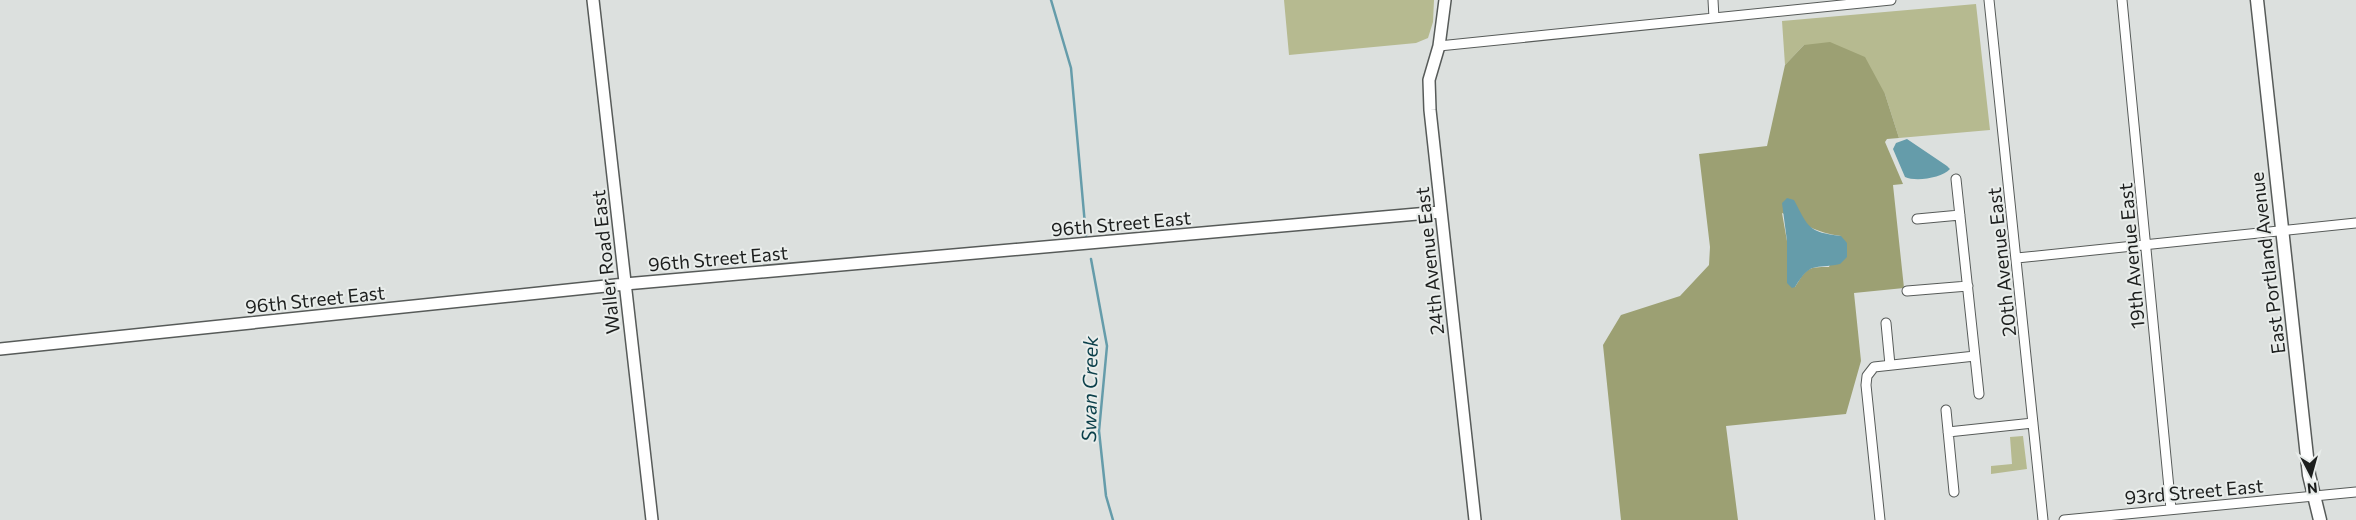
<svg xmlns="http://www.w3.org/2000/svg" width="2356" height="520" viewBox="0 0 2356 520" font-family="Commissioner,sans-serif">
<style>
.green{fill:#b6ba90}
.forest{fill:#9ca073;fill-rule:evenodd}
.water{fill:#659caa}
.lines{fill:none;stroke-linecap:round;stroke-linejoin:round}
.stream{stroke:#659caa;stroke-width:2.5}
.minor-casing{stroke:#575b59;stroke-width:11}
.tertiary-casing{stroke:#575b59;stroke-width:14}
.secondary-casing{stroke:#575b59;stroke-width:15}
.minor{stroke:#fff;stroke-width:9}
.tertiary{stroke:#fff;stroke-width:11}
.secondary{stroke:#fff;stroke-width:12}
.labels{text-anchor:middle;dominant-baseline:central;stroke-width:4;stroke-linejoin:round;paint-order:stroke}
.street-label{font-size:19px;fill:#1c1e1d;stroke:#e9edeb}
.water-label{font-size:20px;font-style:italic;fill:#0b3f4a;stroke:#e9edeb}
</style>
<rect width="100%" height="100%" fill="#dce0de"/>
<path class="green" d="M1284 0H1434L1433 22 1428 38 1416 43 1289 55Z
M1976 4 1990 130 1899 138 1885 94 1804 45 1785 65 1782 21Z
M2023 436 2027 469 1991 474V466L2012 464 2010 437Z"/>
<path class="forest" d="M1830 42 1865 57 1885 94 1899 138 1887 139 1885 142 1903 184 1893 185 1904 288 1854 293 1861 361 1846 414 1726 426 1738 520H1621L1603 345 1621 315 1680 296 1709 265 1710 247 1699 154 1767 146 1785 65 1804 45ZM1782 213C1805 223 1815 233 1841 236L1829 267C1807 267 1807 268 1795 287L1787 267V241Z"/>
<path class="water" d="M1907 139 1947 166 1950 169C1942 178 1916 182 1905 177L1893 149 1896 143Z
M1787 198 1794 200C1809 228 1808 232 1841 236L1847 243V257L1840 264C1813 270 1812 260 1795 287L1792 288 1787 283V241L1782 203Z"/>
<g class="lines">
<path class="stream" d="M1051 0 1071 68 1086 236
M1091 259 1107 346 1099 431 1106 496 1113 520"/>
<defs>
<path id="minor" d="M1713 0 1714 18
M1989 0 2043 520
M2122 0 2171 509
M1439 46 1891 0
M1956 179 1979 394
M1917 219 1960 215
M2017 258 2356 223
M1907 291 1968 286
M1886 323 1890 365
M1946 410 1954 492
M1948 432 2033 423
M1880 520 1866 385 1867 376 1874 367 1975 356
M2064 520 2356 492"/>
<path id="tertiary" d="M593 0 652 520
M1445 0 1439 46 1429 80 1430 110 1475 520
M0 349 625 284 1440 212"/>
<path id="secondary" d="M2257 0 2309 475 2320 520"/>
</defs>
<use href="#minor" class="minor-casing"/>
<use href="#tertiary" class="tertiary-casing"/>
<use href="#secondary" class="secondary-casing"/>
<use href="#minor" class="minor"/>
<use href="#tertiary" class="tertiary"/>
<use href="#secondary" class="secondary"/>
</g>
<g class="labels">
<g class="street-label">
<text transform="translate(1121 223) rotate(-5)">96th Street East</text>
<text transform="translate(2131 256) rotate(-95)">19th Avenue East</text>
<text transform="translate(718 258) rotate(-5)">96th Street East</text>
<text transform="translate(1429 261) rotate(-96)">24th Avenue East</text>
<text transform="translate(605 262) rotate(-96)">Waller Road East</text>
<text transform="translate(2001 262) rotate(-96)">20th Avenue East</text>
<text transform="translate(2267 263) rotate(-97)">East Portland Avenue</text>
<text transform="translate(315 299) rotate(-6)">96th Street East</text>
<text transform="translate(2194 491) rotate(-5)">93rd Street East</text>
</g>
<g class="water-label">
<text transform="translate(1089 389) rotate(-89)">Swan Creek</text>
</g>
</g>
<g transform="translate(2311 475) rotate(174)" stroke="#e9edeb" stroke-width="4" paint-order="stroke">
<path d="M0-4L9 19L0 12L-9 19Z" fill="#1c1e1d"/>
<text y="-8" font-size="14" font-weight="bold" text-anchor="middle" fill="#1c1e1d">N</text>
</g>
</svg>
